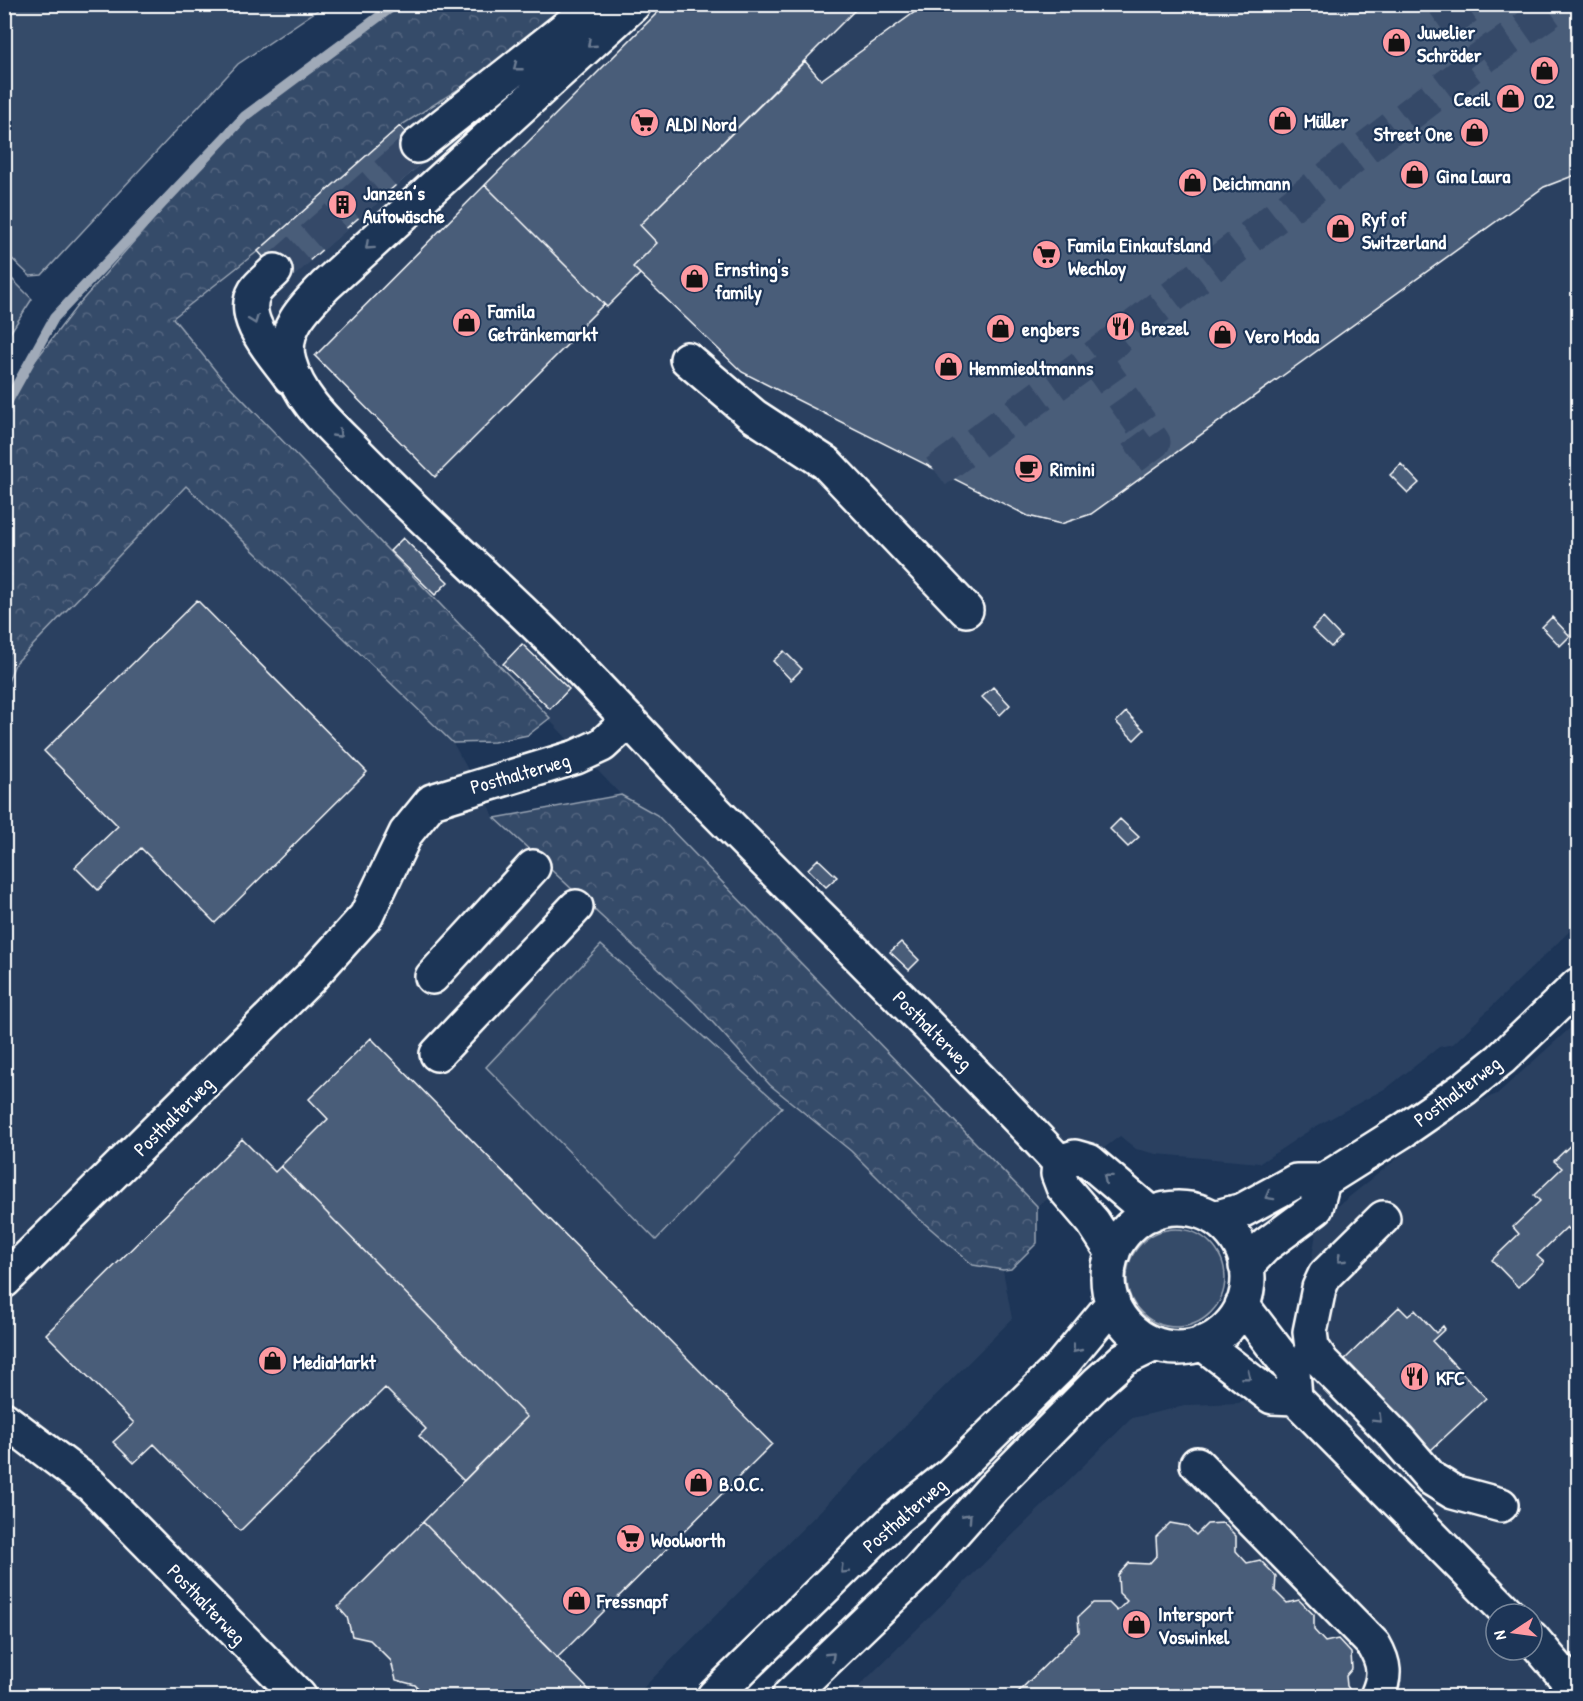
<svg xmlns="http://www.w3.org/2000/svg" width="1583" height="1701" viewBox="0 0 1583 1701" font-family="'Patrick Hand',sans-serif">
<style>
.built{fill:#2a4161;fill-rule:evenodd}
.grass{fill:#364b69;stroke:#9aa5b4;stroke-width:1.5}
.forest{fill:url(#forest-crowns);stroke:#9aa5b4;stroke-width:1.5}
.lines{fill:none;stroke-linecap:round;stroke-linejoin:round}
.stream{stroke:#a0aab8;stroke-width:10}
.building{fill:#4a5d79;stroke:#fff;stroke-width:1.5}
.minor-tunnel{stroke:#344968;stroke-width:33;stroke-dasharray:33 16;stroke-linecap:butt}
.minor-casing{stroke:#fff;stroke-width:38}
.minor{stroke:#1d3557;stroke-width:33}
.oneway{stroke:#6c7c92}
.labels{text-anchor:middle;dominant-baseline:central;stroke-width:4.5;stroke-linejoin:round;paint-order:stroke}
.poi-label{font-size:20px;font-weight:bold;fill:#fff;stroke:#1d3557;text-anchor:start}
.street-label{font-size:20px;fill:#fff;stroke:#1d3557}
</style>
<defs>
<pattern id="forest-crowns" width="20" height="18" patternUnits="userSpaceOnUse" patternTransform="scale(1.5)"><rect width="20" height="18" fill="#364b69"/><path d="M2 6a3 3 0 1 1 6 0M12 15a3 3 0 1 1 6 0" fill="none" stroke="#546680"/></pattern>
</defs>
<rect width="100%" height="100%" fill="#1d3557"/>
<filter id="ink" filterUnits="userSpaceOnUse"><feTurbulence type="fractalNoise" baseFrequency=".0167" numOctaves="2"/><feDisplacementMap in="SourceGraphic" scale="12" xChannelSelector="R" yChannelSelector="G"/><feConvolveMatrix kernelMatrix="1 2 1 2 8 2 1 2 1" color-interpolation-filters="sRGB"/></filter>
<g filter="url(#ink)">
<path class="built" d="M574 5H1578V923L1453 1044 1439 1047 1388 1087 1313 1128 1260 1163 1157 1154 1136 1149 1120 1136 1096 1154 1057 1193 1037 1206 657 815 621 795 219 374 173 318 258 251 400 126 465 85Z
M186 485 453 743 495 818 694 1002 770 1085 851 1151 917 1217 973 1265 1003 1270 1012 1319 635 1696H5V689L15 665Z
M1578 1021V1696H849L1132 1418 1189 1405 1239 1403 1262 1388 1295 1355 1318 1222 1434 1129 1478 1102 1497 1094ZM1496 1614H1532V1650H1496Z"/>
<path class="grass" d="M4 5 5 4 325 5 238 64 42 275 30 276 5 252Z
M5 272 32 299 5 341Z
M601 945 782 1107 656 1240 486 1067Z
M1127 1278a49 49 0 1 1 98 0a49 49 0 1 1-98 0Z"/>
<path class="forest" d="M400 5H574L465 85 400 126 258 251 173 318 219 375 550 718 528 735 494 742 453 743 186 486 15 664 5 689V400L77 306 238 123 372 22Z
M621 795 657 815 1037 1206V1243L1011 1269 1003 1270 973 1265 917 1217 851 1151 770 1085 694 1002 495 818Z"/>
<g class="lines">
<path class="stream" d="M4 408 54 318 245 116 396 4"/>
</g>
<path class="building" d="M666 4H861L640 225 657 243 633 267 640 274 607 307 485 185Z
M926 4H1578V174L1544 187 1091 514 1061 524 1028 516 742 372 633 267 657 243 640 225 805 61 821 80Z
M400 126 427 158 285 282 258 251Z
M485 185 604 304 567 341 569 343 435 477 315 356Z
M1401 464 1419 483 1408 493 1390 475Z
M403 538 448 582 435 595 390 551Z
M197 600 367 772 215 923 141 848 98 890 75 867 118 826 44 751Z
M1552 617 1570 636 1560 646 1542 627Z
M1323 618 1341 637 1331 647 1312 629Z
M522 644 569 689 550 709 503 664Z
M784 651 802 669 791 680 773 661Z
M993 687 1010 705 1000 715 982 697Z
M1126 712 1144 730 1134 740 1116 722Z
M1120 819 1139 837 1128 847 1110 829Z
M818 859 837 877 826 887 808 869Z
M901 942 919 960 909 970 890 952Z
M371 1038 772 1444 557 1658 423 1522 527 1417 281 1166 328 1119 309 1099Z
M1578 1138V1239L1567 1227 1537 1256 1544 1262 1518 1287 1492 1260 1519 1234 1513 1227 1540 1201 1534 1195 1562 1168 1554 1161Z
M242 1139 275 1172 281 1166 527 1417 464 1481 419 1436 426 1429 385 1388 240 1531 154 1444 134 1463 113 1442 134 1423 46 1334Z
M1399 1307 1408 1316 1415 1310 1436 1333 1443 1326 1445 1329 1432 1341 1486 1398 1431 1450 1394 1411 1387 1418 1373 1403 1381 1396 1345 1359Z
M423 1522 595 1696H426L415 1685 396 1680 391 1661 370 1640 352 1636 347 1617 338 1607Z
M1170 1523 1187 1526 1196 1535 1207 1524 1223 1523 1236 1536V1551L1247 1563 1260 1560 1276 1576 1275 1591 1287 1603 1299 1600 1314 1615V1630L1325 1642 1338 1639 1351 1653 1352 1669 1346 1676 1347 1686 1354 1696H1014L1079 1632 1078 1617 1093 1603H1109L1117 1611 1127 1601 1119 1593 1118 1575 1129 1563 1149 1564 1157 1555 1156 1537Z"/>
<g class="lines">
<path class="minor-tunnel" d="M1444 4 1483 58
M275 271 417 146
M1094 357 1154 442 1127 462
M936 472 1094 357 1483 58 1560 4"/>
<defs>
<path id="minor" d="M634 4 326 285C305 306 280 330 289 362 300 402 334 429 361 457 418 515 478 569 536 625 598 685 655 750 716 812 831 929 948 1043 1059 1162L1058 1174 1063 1187 1093 1222 1113 1253
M417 146 596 4
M275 271C269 277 260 284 255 291 238 319 275 355 290 377
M687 359 754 416 826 463 966 610
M432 977 533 867
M437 1054 576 907
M1059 1162 1075 1157 1089 1161 1151 1214
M1108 1278a70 70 0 1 1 140 0a70 70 0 1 1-140 0Z
M1214 1218 1243 1210 1296 1181H1323L1404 1130 1465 1088 1501 1059 1578 985
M1383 1218 1325 1275 1319 1288 1310 1332 1312 1347 1322 1362 1395 1436 1432 1479 1453 1492 1501 1505
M1246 1266 1266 1245 1316 1208 1323 1181
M4 1281 311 977 366 916 406 833 432 801 576 757 602 745 629 720
M1242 1305 1293 1372 1295 1398 1509 1614
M1202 1343 1272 1397 1295 1398
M4 1419 91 1485 299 1696
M1197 1464 1374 1645C1385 1664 1386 1676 1377 1696
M1532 1638 1578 1692
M714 1696 896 1518 952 1473 1060 1367 1113 1303
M789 1696 920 1570 993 1488 1097 1383 1124 1359 1155 1344"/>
</defs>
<use href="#minor" class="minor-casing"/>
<use href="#minor" class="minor"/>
</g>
<defs><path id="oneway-chevron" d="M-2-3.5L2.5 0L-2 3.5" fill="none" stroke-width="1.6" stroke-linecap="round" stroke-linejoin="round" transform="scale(1.5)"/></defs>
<g class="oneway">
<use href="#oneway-chevron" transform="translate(591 44) rotate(137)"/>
<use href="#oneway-chevron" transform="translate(517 67) rotate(142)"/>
<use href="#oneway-chevron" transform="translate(369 246) rotate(138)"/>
<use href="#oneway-chevron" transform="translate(254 320) rotate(69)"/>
<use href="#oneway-chevron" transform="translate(338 434) rotate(46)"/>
<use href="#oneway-chevron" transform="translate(1107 1178) rotate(-140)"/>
<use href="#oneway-chevron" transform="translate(1269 1196) rotate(151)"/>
<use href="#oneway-chevron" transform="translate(1341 1259) rotate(136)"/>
<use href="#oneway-chevron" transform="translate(1076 1349) rotate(129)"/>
<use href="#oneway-chevron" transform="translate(1247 1376) rotate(39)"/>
<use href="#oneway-chevron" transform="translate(1378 1419) rotate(45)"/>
<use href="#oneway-chevron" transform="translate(968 1517) rotate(-48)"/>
<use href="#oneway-chevron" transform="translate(844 1570) rotate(135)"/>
<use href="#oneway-chevron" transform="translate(831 1656) rotate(-44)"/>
</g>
</g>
<defs>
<symbol id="shop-disc" viewBox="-11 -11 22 22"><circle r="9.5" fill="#ff9aa2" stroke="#1d3557"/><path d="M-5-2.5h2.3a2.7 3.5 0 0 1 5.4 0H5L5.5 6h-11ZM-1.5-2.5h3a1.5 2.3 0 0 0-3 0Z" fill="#111"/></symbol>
<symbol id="supermarket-disc" viewBox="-11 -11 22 22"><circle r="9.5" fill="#ff9aa2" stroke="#1d3557"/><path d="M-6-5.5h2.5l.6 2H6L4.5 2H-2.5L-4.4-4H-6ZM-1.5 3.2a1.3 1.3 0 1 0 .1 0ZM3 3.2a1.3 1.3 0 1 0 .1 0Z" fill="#111"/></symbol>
<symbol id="building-disc" viewBox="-11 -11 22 22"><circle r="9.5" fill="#ff9aa2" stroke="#1d3557"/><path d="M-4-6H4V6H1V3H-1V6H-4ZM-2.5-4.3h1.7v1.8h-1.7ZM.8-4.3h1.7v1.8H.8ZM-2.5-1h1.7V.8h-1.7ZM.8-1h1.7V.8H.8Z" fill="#111"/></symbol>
<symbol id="restaurant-disc" viewBox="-11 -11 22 22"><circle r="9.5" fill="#ff9aa2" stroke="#1d3557"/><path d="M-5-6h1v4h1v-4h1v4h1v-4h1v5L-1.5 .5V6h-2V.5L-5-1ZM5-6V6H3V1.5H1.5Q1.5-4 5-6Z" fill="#111"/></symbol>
<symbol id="cafe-disc" viewBox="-11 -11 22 22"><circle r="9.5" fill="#ff9aa2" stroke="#1d3557"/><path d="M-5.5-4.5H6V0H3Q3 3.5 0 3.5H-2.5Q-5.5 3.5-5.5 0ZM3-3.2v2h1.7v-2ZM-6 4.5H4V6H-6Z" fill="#111"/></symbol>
</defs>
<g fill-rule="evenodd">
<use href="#shop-disc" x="1380" y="26" width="33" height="33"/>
<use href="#shop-disc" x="1528" y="54" width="33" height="33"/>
<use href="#shop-disc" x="1494" y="82" width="33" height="33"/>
<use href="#shop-disc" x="1266" y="104" width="33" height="33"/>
<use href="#supermarket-disc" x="628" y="106" width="33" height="33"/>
<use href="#shop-disc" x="1458" y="116" width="33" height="33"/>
<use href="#shop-disc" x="1398" y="158" width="33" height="33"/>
<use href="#shop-disc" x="1176" y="166" width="33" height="33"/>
<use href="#building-disc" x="326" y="188" width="33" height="33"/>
<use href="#shop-disc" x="1324" y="212" width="33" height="33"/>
<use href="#supermarket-disc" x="1030" y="238" width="33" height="33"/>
<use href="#shop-disc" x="678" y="262" width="33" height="33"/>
<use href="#shop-disc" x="450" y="306" width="33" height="33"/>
<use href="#restaurant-disc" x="1104" y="310" width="33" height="33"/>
<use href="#shop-disc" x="984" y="312" width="33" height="33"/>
<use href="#shop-disc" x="1206" y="318" width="33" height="33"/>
<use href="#shop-disc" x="932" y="350" width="33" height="33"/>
<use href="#cafe-disc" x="1012" y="452" width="33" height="33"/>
<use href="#shop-disc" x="256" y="1344" width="33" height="33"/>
<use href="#restaurant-disc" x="1398" y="1360" width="33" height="33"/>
<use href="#shop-disc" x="682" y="1466" width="33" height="33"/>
<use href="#supermarket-disc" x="614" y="1522" width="33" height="33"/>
<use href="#shop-disc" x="560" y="1584" width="33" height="33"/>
<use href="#shop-disc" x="1120" y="1608" width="33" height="33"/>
</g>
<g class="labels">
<g class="poi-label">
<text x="1417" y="31">Juwelier<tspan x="1417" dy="23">Schröder</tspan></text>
<text x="1490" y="98" text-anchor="end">Cecil</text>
<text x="1544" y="100" text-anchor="middle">O2</text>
<text x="1304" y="120">Müller</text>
<text x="666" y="123">ALDI Nord</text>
<text x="1453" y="133" text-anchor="end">Street One</text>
<text x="1436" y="175">Gina Laura</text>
<text x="1213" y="182">Deichmann</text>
<text x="363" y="192">Janzen’s<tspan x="363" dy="23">Autowäsche</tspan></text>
<text x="1362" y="218">Ryf of<tspan x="1362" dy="23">Switzerland</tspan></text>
<text x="1068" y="244">Famila Einkaufsland<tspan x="1068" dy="23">Wechloy</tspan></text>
<text x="715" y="268">Ernsting's<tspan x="715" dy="23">family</tspan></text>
<text x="488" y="310">Famila<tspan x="488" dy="23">Getränkemarkt</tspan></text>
<text x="1141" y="327">Brezel</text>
<text x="1022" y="328">engbers</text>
<text x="1244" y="335">Vero Moda</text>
<text x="969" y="367">Hemmieoltmanns</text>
<text x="1050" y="468">Rimini</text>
<text x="293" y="1361">MediaMarkt</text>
<text x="1436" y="1377">KFC</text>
<text x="719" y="1483">B.O.C.</text>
<text x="651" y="1539">Woolworth</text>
<text x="597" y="1600">Fressnapf</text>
<text x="1158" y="1613">Intersport<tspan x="1158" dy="23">Voswinkel</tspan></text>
</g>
<g class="street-label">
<text transform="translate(520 773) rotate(-16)">Posthalterweg</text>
<text transform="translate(933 1030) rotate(45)">Posthalterweg</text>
<text transform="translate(1457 1091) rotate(-37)">Posthalterweg</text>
<text transform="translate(173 1116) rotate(-45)">Posthalterweg</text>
<text transform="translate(904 1515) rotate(-41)">Posthalterweg</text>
<text transform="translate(207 1604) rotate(46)">Posthalterweg</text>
</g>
</g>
<rect width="1583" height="1701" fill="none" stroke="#1d3557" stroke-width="24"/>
<rect x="12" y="12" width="1559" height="1677" fill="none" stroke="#fff" stroke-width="2" filter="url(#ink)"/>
<g transform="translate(1514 1632) rotate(257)"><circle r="28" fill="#1d3557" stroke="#77869a" stroke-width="1.5"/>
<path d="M0-4.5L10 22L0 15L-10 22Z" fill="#ff9aa2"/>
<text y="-9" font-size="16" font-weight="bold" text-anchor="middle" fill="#ffffff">N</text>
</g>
</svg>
